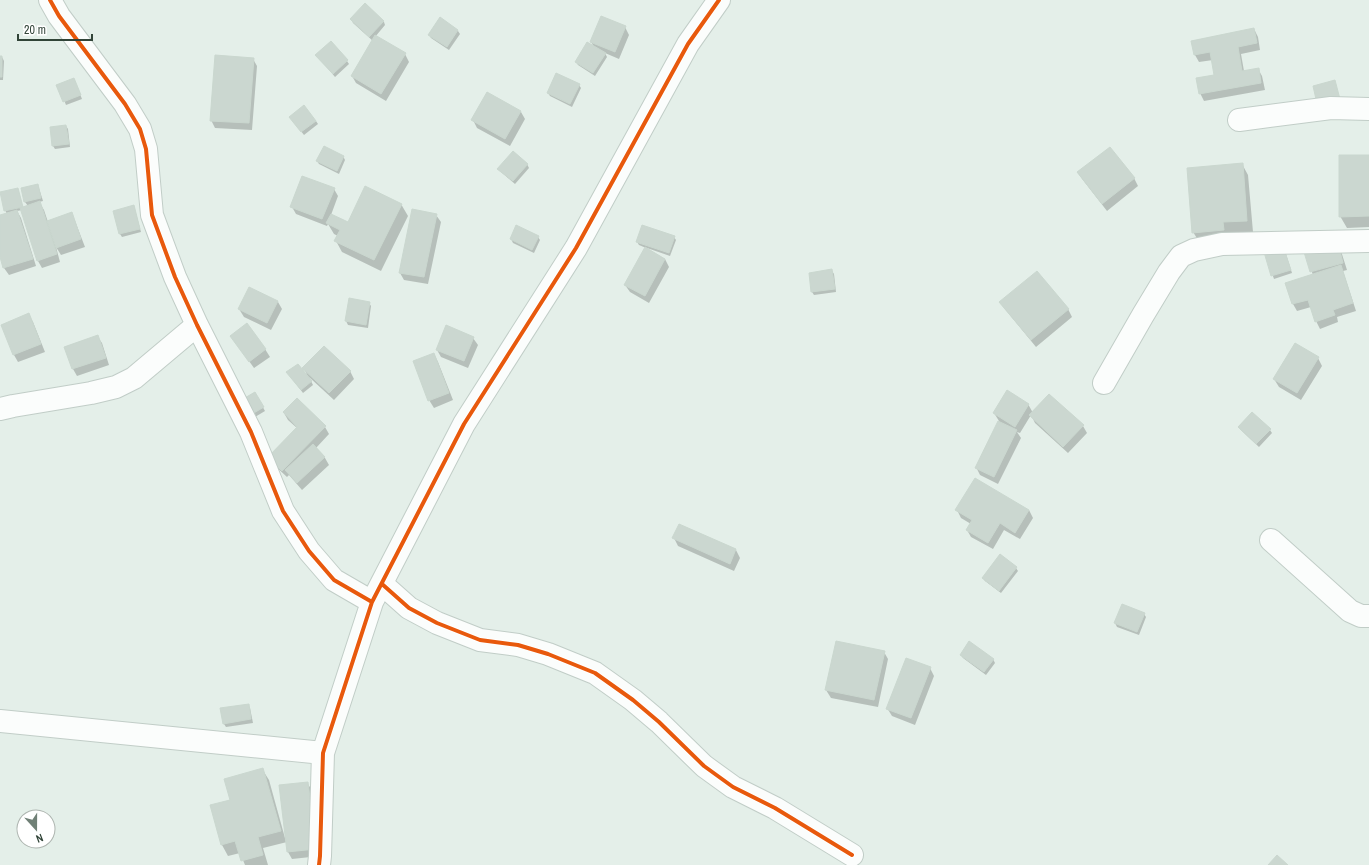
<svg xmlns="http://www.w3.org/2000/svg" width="1369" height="865" viewBox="0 0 1369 865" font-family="'Archivo Narrow',sans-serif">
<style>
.shadow{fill:#0003}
.building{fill:#cbd7d0;stroke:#cad7cf}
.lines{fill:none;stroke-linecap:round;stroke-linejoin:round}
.minor-casing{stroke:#c1cdc7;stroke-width:24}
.minor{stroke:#fbfdfc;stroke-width:22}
.cycleway-casing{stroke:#fff;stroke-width:6}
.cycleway{stroke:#e8590c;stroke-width:4}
</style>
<rect width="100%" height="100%" fill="#e4efe9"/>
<path class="shadow" d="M365 5 384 22 385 25 375 37 405 54 409 62 386 101 356 83 352 76 373 41 353 23 351 19Z
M440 19 458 31 460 34 449 50 431 38 429 35Z
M625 27 629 35 619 59 605 53 607 57 595 76 578 65 576 62 594 47 591 42Z
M1254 29 1258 37 1260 50 1241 54 1244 71 1258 69 1262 76 1265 90 1204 101 1200 93 1215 76 1213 60 1199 62 1195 55 1192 41Z
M0 57H2L4 61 3 80H0Z
M319 58 347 61 349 64 335 77Z
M253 59 257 66 252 130 215 128 211 120Z
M74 79 82 99 66 105 58 85Z
M579 85 581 88 572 107 550 96 548 93Z
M488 94 521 112 525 119 510 146 477 128 473 120Z
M292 120 316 121 318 124 304 135Z
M66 126 68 129 70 147 55 149 53 146Z
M343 156 345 160 339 174 319 164 317 161Z
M1369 156V227L1347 228 1340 216Z
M527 164 529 168 515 184 501 172 499 169Z
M1242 164 1248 175 1253 232 1229 233 1200 243 1193 232Z
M1078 173 1134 178 1138 186 1107 211 1083 180Z
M38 185 43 201 39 202 44 210 48 222 71 214 75 221 85 247 61 255 56 247 60 262 42 268 38 261 22 210 17 211 21 218 36 266 9 275 4 268 0 254V216L7 214 5 210 18 189 23 208 28 206 25 202Z
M334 189 338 196 331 215 348 223 401 204 408 216 381 271 342 252 336 241 338 236 334 234 328 224 327 226 296 214 292 207Z
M134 206 141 232 122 237 120 234Z
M436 215 441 222 428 284 404 280 400 273Z
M538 237 540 240 534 253 513 243 511 239Z
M674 237 676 240 670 256 647 248V249L665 259 669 267 649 303 630 292 625 285 646 248 639 245 637 242Z
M1285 251 1292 273 1274 279 1265 253Z
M1341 251 1347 270 1343 271 1356 311 1337 317 1338 322 1320 329 1316 321 1311 307 1297 311 1293 304 1286 284 1313 275 1305 253Z
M832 271 834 274 836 292 814 295 812 292Z
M250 288 278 302 282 309 271 330 244 317 239 309Z
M1000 302 1068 309 1072 317 1036 347 1005 309Z
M369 303 371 306 368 328 348 325 346 321Z
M29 315 33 322 45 352 18 362 14 355 2 325Z
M97 336 102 343 109 365 77 376 73 369 65 347Z
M231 336 265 349 270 357 254 368Z
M473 338 478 345 468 368 441 357 437 350Z
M434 354 438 362 453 400 434 408 429 400Z
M1318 358 1322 366 1301 400 1279 387 1274 379Z
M304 368 350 371 354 379 334 400 309 377 313 385 303 393 290 376H306L307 375Z
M255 393 265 411 255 417 244 399Z
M1028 404 1033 413 1083 426 1087 433 1068 453 1035 423 1031 415 1020 433 1017 432 1021 438 998 484 980 475 976 467 999 421 994 413Z
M284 413 325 427 329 434 316 448 325 458 329 465 302 490 289 475 287 477 273 464 297 428 288 420Z
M1252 413 1270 430 1272 433 1259 447 1241 430 1239 427Z
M957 510H1029L1033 518 1020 539 1004 530 993 549 971 537 967 530 971 524 961 518Z
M680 526 736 550 740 558 734 571 678 546 674 538Z
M1016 568 1018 571 1001 593 985 581 983 578Z
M1144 614 1146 617 1139 635 1117 627 1115 623Z
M884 652 888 659 878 707 831 698 826 690Z
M961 655 993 659 995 663 986 675 963 658Z
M930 668 934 676 915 725 892 716 887 708Z
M248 705 250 708 253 723 226 727 224 724Z
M262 769 269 780 285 838 307 783 312 790 320 856 292 859 288 852 287 842 263 848 268 865H245L240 853 228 856 222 845 211 806 231 800Z"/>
<path class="building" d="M365 3 384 21 369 37 350 19Z
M601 16 626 26 615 52 590 42Z
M440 17 458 30 447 47 428 35Z
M1254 28 1257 43 1238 47 1242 71 1259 68 1261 83 1199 94 1196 78 1214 75 1210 52 1194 55 1191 41Z
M375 35 406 53 381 94 351 76Z
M331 41 348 60 333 74 315 55Z
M587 42 606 53 593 73 575 62Z
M215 55 254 58 249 123 210 121Z
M0 56H2V77H0Z
M556 73 580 84 570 104 547 93Z
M74 78 81 95 63 102 56 85Z
M1335 80 1341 103 1318 108 1313 86Z
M487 92 521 111 505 139 471 120Z
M304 105 316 121 301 132 289 117Z
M66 125 69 144 52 146 50 127Z
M324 146 344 156 337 171 316 161Z
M1110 147 1135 178 1102 204 1077 172Z
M513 151 528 164 513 181 497 169Z
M1339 155H1369V216L1339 217Z
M1243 163 1247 221 1223 222 1224 230 1192 233 1187 168Z
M302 176 335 188 322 219 290 207Z
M38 184 41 198 24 202 21 188Z
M365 186 402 204 374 260 334 241 340 230 326 223 331 214 348 222Z
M18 188 23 207 4 211 0 192Z
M40 201 57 254 37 261 20 208Z
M134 205 140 229 119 234 113 211Z
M412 209 437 214 424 277 399 273Z
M17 210 33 259 3 268 0 257V215Z
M72 212 81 239 56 248 47 221Z
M516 225 539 236 532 250 510 239Z
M642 225 675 236 669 253 636 242Z
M1338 243 1343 263 1310 272 1304 252Z
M1283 246 1291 270 1271 276 1264 252Z
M645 247 665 259 645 296 624 285Z
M1341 265 1353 303 1333 310 1335 315 1315 322 1308 300 1292 304 1285 283Z
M832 269 835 289 811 292 809 273Z
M1037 271 1069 309 1031 340 999 302Z
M249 287 278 301 267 323 238 309Z
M349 298 370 302 366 325 345 321Z
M29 313 41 344 13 355 1 325Z
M247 323 266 349 249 362 230 336Z
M446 325 474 337 464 361 436 350Z
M98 335 106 358 72 369 64 347Z
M1295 343 1319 357 1297 393 1273 379Z
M324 346 351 371 329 393 302 368Z
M434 353 449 393 428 401 413 361Z
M298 364 312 381 301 390 286 372Z
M1007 390 1029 404 1015 427 993 413Z
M255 392 264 407 252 414 243 399Z
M1049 394 1084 425 1063 447 1029 415Z
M297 398 326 426 282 471 268 457 297 427 283 412Z
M1252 412 1271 429 1256 444 1238 427Z
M998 421 1017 430 994 477 975 468Z
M313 444 325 457 297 483 285 470Z
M975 478 1029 510 1015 533 1000 523 988 543 966 530 972 520 955 510Z
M679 524 736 549 730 564 672 538Z
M1000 554 1017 567 999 591 982 578Z
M1122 604 1145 613 1137 632 1114 623Z
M836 641 885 651 874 700 825 690Z
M969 641 994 659 984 672 960 655Z
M906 658 931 667 911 718 886 709Z
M249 704 251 719 223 724 220 708Z
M263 768 281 831 258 837 263 855 241 861 235 841 221 845 210 805 230 800 224 779Z
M308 782 316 849 287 852 279 785Z
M1277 855 1288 865H1268Z"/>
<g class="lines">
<defs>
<path id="minor" d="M50 0 59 16 125 104 140 129 146 149 152 215 175 277 197 325 251 432 283 511 309 551 334 580 372 602
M1239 120 1331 108 1369 109
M1104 383 1143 315 1169 272 1181 256 1194 250 1222 244 1369 241
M0 409 13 406 91 393 116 387 134 378 197 325
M1271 540 1350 611 1361 616H1369
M382 584 409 608 437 623 480 640 518 645 548 654 595 673 633 700 659 722 704 766 733 787 775 808 852 855
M0 721 323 753
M319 865 320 856 323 753 372 602 464 424 576 248 688 44 719 0"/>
</defs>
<use href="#minor" class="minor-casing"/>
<use href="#minor" class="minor"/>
<defs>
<path id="cycleway" d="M50 0 59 16 125 104 140 129 146 149 152 215 175 277 197 325 251 432 283 511 309 551 334 580 372 602
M382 584 409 608 437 623 480 640 518 645 548 654 595 673 633 700 659 722 704 766 733 787 775 808 852 855
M319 865 320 856 323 753 372 602 464 424 576 248 688 44 719 0"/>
</defs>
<use href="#cycleway" class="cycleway-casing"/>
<use href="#cycleway" class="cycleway"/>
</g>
<g transform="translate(36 829) rotate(159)"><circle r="19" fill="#ffffff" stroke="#adb4af"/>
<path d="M0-3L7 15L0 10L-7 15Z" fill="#708076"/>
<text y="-6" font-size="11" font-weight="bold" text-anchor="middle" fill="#314438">N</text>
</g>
<path d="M18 34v6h74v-6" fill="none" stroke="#314438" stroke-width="2"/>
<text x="24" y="34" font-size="12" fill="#314438" stroke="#ffffff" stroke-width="3" paint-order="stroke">20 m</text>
</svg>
